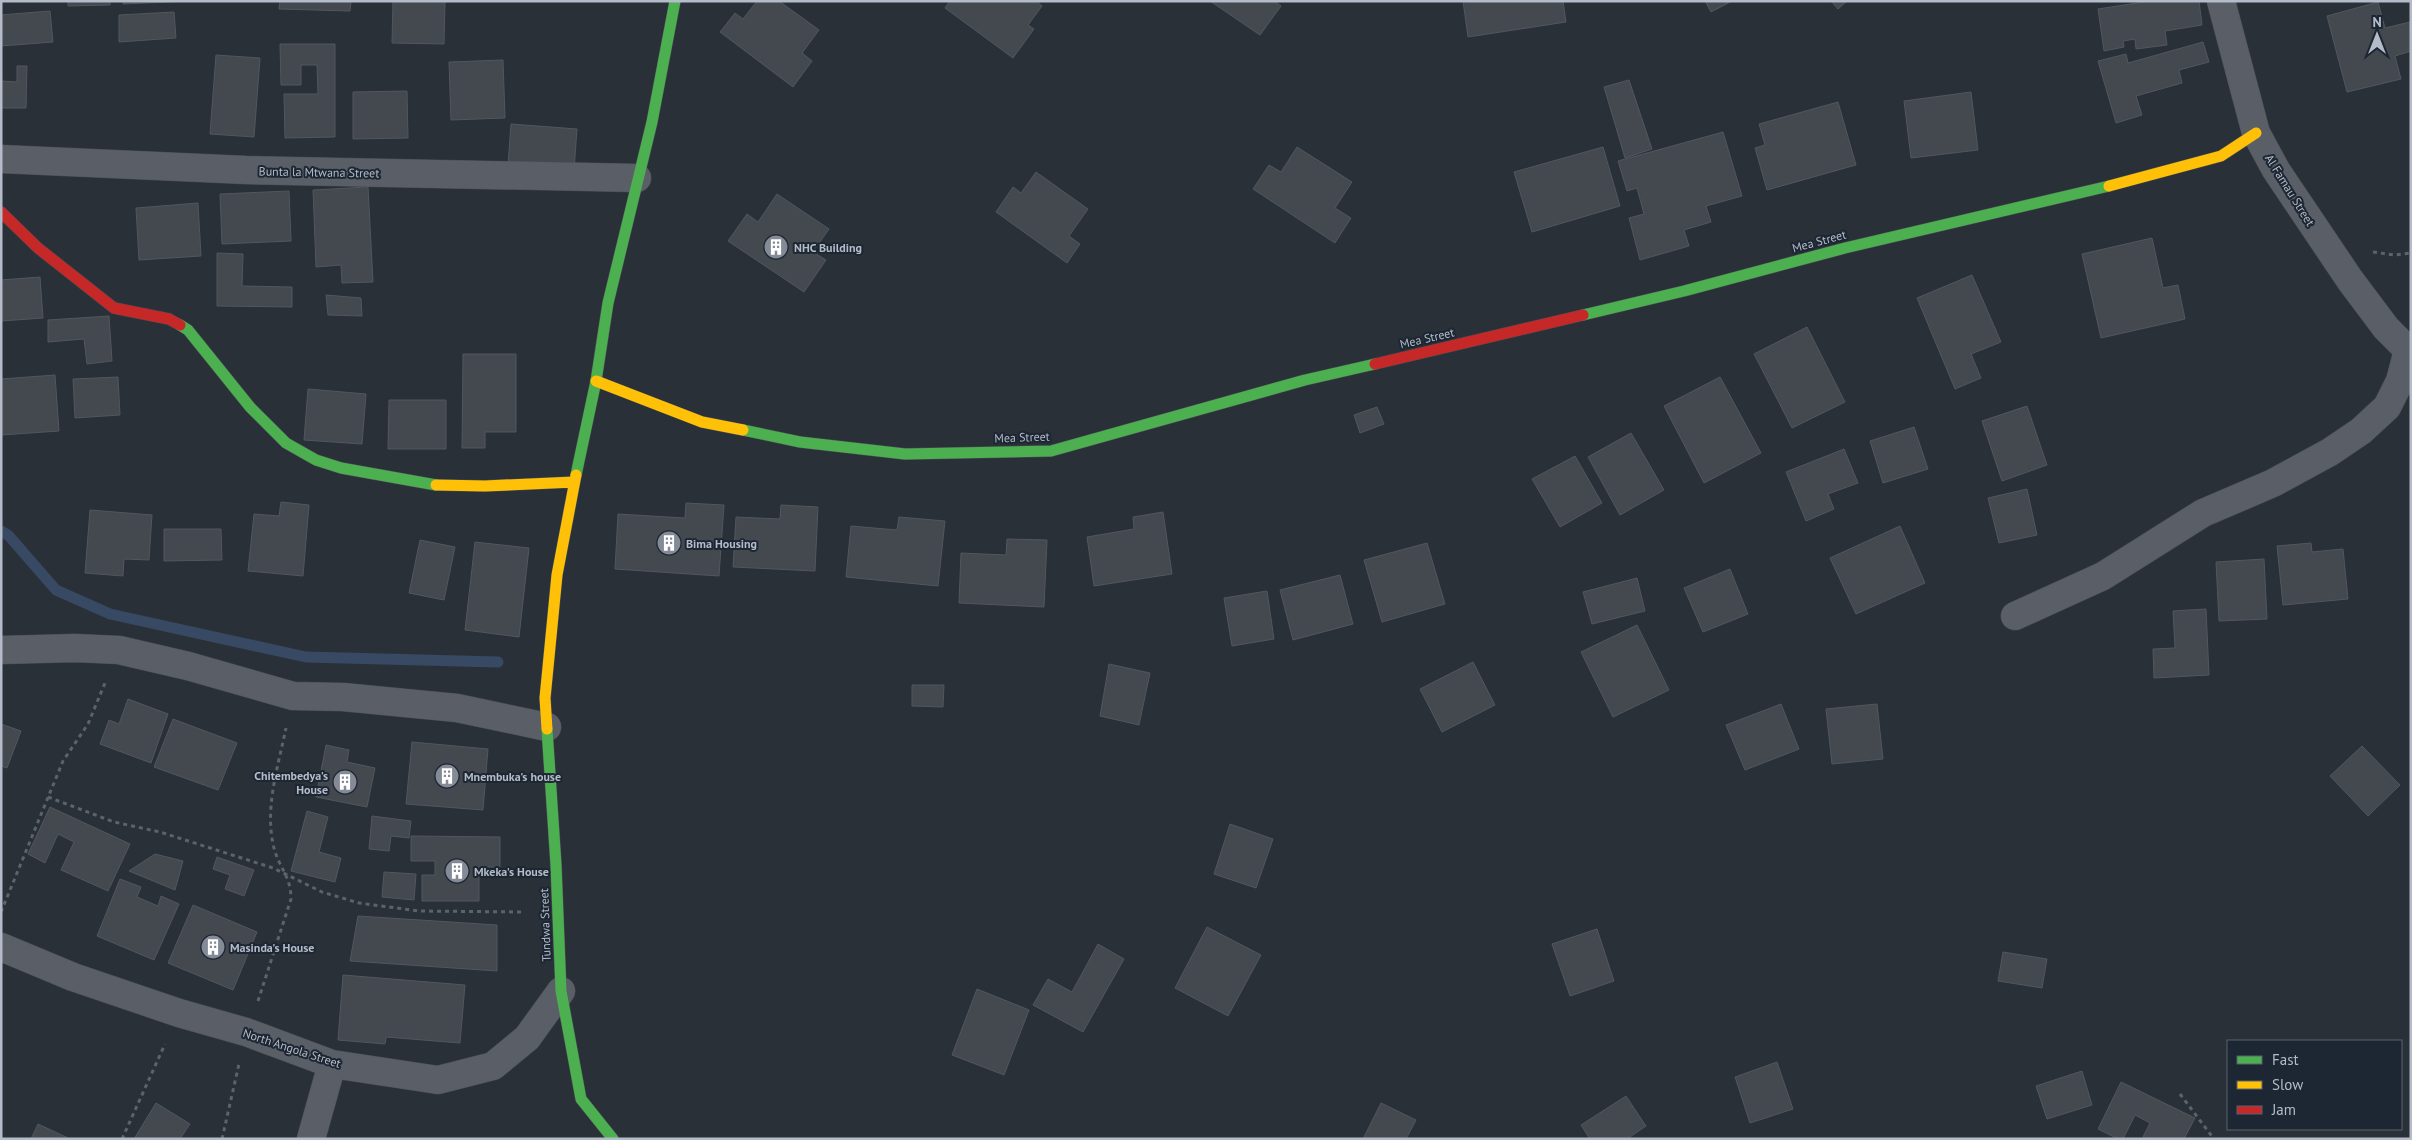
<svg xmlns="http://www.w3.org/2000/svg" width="2412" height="1140" viewBox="0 0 2412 1140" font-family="'PT Sans',sans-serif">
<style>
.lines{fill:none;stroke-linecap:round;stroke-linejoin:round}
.stream{stroke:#384963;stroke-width:11}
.building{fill:#444950;stroke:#52575f}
.street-casing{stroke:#484c53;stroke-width:29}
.fast-casing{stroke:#484c53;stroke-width:12}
.slow-casing{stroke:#484c53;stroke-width:12}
.jam-casing{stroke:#484c53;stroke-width:12}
.path{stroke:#5d636a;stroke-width:3;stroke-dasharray:4 4;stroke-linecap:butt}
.street{stroke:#5a5e66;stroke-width:28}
.fast{stroke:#4caf50;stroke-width:11}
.slow{stroke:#ffc107;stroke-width:11}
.jam{stroke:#c62828;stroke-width:11}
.labels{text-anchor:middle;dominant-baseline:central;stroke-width:4;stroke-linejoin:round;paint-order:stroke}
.street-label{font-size:12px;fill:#b4bcc9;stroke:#1d2633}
.poi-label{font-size:12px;font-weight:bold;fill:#b4bcc9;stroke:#1d2633;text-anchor:start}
</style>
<rect width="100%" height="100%" fill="#2a3038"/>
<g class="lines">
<path class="stream" d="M1 531 9 536 56 590 110 614 306 657 498 662"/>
</g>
<path class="building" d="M68 1H110V5L68 6Z
M123 1H189L123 4Z
M280 1H351L350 11 279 9Z
M393 1H445L444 44 392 43Z
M757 1H779L819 30 802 53 812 61 793 87 720 32 735 13 743 19Z
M950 1H1036L1042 6 1028 25 1034 29 1013 58 945 8Z
M1210 1H1274L1281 6 1260 35Z
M1463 1H1563L1566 22 1468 37Z
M1705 1H1732L1711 12Z
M1831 1H1847L1838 9Z
M2150 1H2199L2202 25 2165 31 2167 45 2136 49 2135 39 2123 41 2124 47 2104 51 2098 9Z
M2378 2 2385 28 2410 22 2411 51 2395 56 2401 79 2347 92 2327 16Z
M50 11 53 42 1 46V15Z
M174 12 176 38 119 42V15Z
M2203 42 2209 62 2179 70 2182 83 2136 96 2142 115 2116 123 2098 61 2126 54 2128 63Z
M280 44H335V137L285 138 284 94H318L317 65H301V85H281Z
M216 55 260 58 254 137 210 134Z
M503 60 505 118 451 120 449 62Z
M17 66H27L26 108H1V73L2 81 17 82Z
M1629 80 1652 149 1625 158 1604 87Z
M407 91 408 138 353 139V92Z
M1971 92 1978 150 1911 158 1904 101Z
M1838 102 1856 165 1767 190 1755 148 1765 145 1759 124Z
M511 124 577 129 574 170 508 165Z
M1723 132 1742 196 1706 206 1711 222 1684 230 1689 246 1640 260 1629 218 1644 214 1637 188 1627 191 1618 161Z
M1297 147 1352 182 1335 208 1351 218 1335 243 1253 189 1269 165 1281 172Z
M1603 147 1620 206 1532 232 1514 172Z
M1036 172 1088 209 1069 236 1080 244 1067 263 996 212 1013 187 1021 193Z
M368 187 373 282 342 283 341 265 316 267 313 190Z
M289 191 291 241 222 244 220 194Z
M777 194 829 229 813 252 826 260 804 292 728 241 747 214 758 222Z
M198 203 201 256 139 260 136 208Z
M2152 238 2163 288 2178 285 2185 319 2101 338 2082 254Z
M217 253 243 254 242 286 292 287V307L217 306Z
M1972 275 2001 342 1971 354 1981 378 1955 389 1917 298Z
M40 277 43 318 1 321V280Z
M326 295 361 298 362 316 328 315Z
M109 316 112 361 87 364 84 339 48 342V320Z
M1807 327 1845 402 1792 428 1754 354Z
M463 354H516V432H485V448H462Z
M55 375 59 431 1 435V379Z
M118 377 120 415 75 418 73 379Z
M1720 377 1761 453 1704 483 1664 406Z
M308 389 366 394 362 444 304 440Z
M389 400H446V449H388Z
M2027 406 2047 465 2002 481 1982 421Z
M1377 407 1384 424 1360 433 1354 415Z
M1914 427 1928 469 1883 483 1870 441Z
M1631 433 1664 490 1620 515 1588 457Z
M1844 449 1858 483 1828 494 1834 509 1806 521 1786 472Z
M1575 456 1602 503 1560 527 1532 479Z
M2027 489 2037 535 1999 543 1988 498Z
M281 502 309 505 303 576 248 571 254 514 279 516Z
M686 503 724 505 719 576 615 569 618 514 685 518Z
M781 505 818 507 815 571 733 567 736 517 780 519Z
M90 510 152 515 149 560 124 559 123 576 85 573Z
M1163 512 1172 574 1094 586 1087 537 1134 529 1133 517Z
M899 517 945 521 938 586 846 577 851 526 897 530Z
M1900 526 1925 583 1856 614 1830 558Z
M164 529H221L222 560 164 561Z
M1007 539 1047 540 1044 607 959 603 961 553 1006 555Z
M420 540 455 547 444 600 409 593Z
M475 542 529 548 519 637 465 630Z
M1427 543 1445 604 1382 622 1364 560Z
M2311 543 2312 552 2343 549 2348 599 2283 605 2277 546Z
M2264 559 2267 619 2219 621 2216 562Z
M1730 569 1748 614 1703 632 1684 588Z
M1340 575 1353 624 1293 640 1280 590Z
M1637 578 1645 611 1592 624 1583 592Z
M1267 591 1274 639 1232 646 1224 598Z
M2206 609 2209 675 2154 678 2153 649 2175 648 2173 611Z
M1637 625 1669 690 1613 717 1581 652Z
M1473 662 1495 705 1442 732 1420 689Z
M1109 664 1150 673 1139 725 1100 716Z
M912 685H944L943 707 912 706Z
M128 699 168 714 151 763 100 744 109 720 119 724Z
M1781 704 1799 749 1745 770 1726 725Z
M1877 704 1883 759 1832 764 1826 709Z
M173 719 237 743 218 790 154 767Z
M1 724 21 731 7 768 1 766Z
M412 742 488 749 483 810 406 804Z
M326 745 349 750 347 762 375 768 367 807 316 797Z
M2362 746 2400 785 2368 816 2330 776Z
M50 807 130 844 108 891 61 870 74 842 58 834 45 863 28 854Z
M307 811 328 817 319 852 341 858 335 882 291 871Z
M372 816 411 821 409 838 391 836 389 851 369 849Z
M1230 824 1273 839 1256 888 1214 874Z
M411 836 500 837V867H479V901H422V875H435V861H411Z
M155 854 183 861 175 890 129 871Z
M217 857 254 870 244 896 225 889 230 875 213 869Z
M384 872 416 874 414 900 382 897Z
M120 879 141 887 137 897 158 906 161 896 179 904 154 960 97 936Z
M193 905 257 932 233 990 168 963Z
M358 916 497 925V971L350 961Z
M1207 927 1261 955 1228 1016 1175 988Z
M1597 929 1614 981 1570 996 1552 944Z
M1098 944 1124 959 1083 1032 1033 1005 1048 979 1072 992Z
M2003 952 2047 959 2042 988 1998 981Z
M343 975 465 985 460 1043 386 1037 385 1044 338 1040Z
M977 989 1029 1010 1004 1075 952 1055Z
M1777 1062 1793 1109 1750 1123 1735 1077Z
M2082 1071 2092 1105 2047 1119 2036 1086Z
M2121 1082 2195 1118 2184 1139H2147L2143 1137 2150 1123 2135 1115 2123 1139H2118L2098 1129Z
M1626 1096 1646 1126 1627 1139H1590L1581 1125Z
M156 1103 190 1124 180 1139H134Z
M1381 1103 1416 1120 1406 1139H1363Z
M38 1124 68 1138 67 1139H31Z"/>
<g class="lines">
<defs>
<path id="street" d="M2221 1 2256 133 2276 170 2350 280 2386 328 2411 353
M1 159 246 170 637 178
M2015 616 2103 576 2203 513 2273 483 2330 452 2361 431 2387 407 2400 381 2408 350
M1 650 75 648 119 650 188 666 293 696 343 697 457 708 547 727
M1 947 73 977 179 1013 246 1032 332 1064 438 1080 493 1066 527 1038 561 991
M311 1139 332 1064"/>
<path id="fast" d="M1583 315 1684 291 1845 248 2109 186
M180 325 188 330 250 407 286 443 316 460 341 468 436 485
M743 430 800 442 905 454 1051 451 1305 380 1375 364
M576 475 596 381 608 303 652 122 675 1
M547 729 556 865 561 991 581 1099 613 1139"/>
<path id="slow" d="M2109 186 2221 156 2256 133
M596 381 702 422 743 430
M436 485 485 486 574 482
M547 729 545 698 557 575 576 475"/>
<path id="jam" d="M1 212 38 248 114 308 169 319 180 325
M1375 364 1583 315"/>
</defs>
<use href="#street" class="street-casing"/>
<use href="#fast" class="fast-casing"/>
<use href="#slow" class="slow-casing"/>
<use href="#jam" class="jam-casing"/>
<path class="path" d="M2373 252 2394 255 2411 253
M48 797 114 822 160 832 273 868 322 892 359 903 419 911 524 912
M1 912 63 761 88 724 105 683
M258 1001 291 899C291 876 279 868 274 848 264 809 278 767 286 728
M2180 1094 2214 1139
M122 1139 165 1044
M222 1139 239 1064"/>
<use href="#street" class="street"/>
<use href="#fast" class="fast"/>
<use href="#slow" class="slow"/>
<use href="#jam" class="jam"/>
</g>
<defs>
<symbol id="building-disc" viewBox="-11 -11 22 22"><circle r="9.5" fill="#848b96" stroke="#1d2633"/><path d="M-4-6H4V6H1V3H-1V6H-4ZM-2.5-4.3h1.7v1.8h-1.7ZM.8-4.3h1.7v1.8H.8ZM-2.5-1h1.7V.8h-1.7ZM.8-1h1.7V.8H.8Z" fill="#fff"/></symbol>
</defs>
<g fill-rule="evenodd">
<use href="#building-disc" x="762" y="233" width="28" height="28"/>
<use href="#building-disc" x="655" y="529" width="28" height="28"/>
<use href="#building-disc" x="433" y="762" width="28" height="28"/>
<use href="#building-disc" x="331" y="768" width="28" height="28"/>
<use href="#building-disc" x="443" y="857" width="28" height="28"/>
<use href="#building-disc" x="199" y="933" width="28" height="28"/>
</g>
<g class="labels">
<g class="street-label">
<text transform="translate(319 172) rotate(1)">Bunta la Mtwana Street</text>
<text transform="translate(2290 190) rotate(58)">Al Famau Street</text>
<text transform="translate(1819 241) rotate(-15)">Mea Street</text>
<text transform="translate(1427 338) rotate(-13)">Mea Street</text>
<text transform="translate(1022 437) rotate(-2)">Mea Street</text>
<text transform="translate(545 925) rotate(-92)">Tundwa Street</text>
<text transform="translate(292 1048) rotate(18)">North Angola Street</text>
</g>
<g class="poi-label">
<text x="794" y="247">NHC Building</text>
<text x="686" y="543">Bima Housing</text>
<text x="328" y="775" text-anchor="end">Chitembedya's<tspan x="328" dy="14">House</tspan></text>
<text x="464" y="776">Mnembuka's house</text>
<text x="474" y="871">Mkeka's House</text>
<text x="230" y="947">Masinda's House</text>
</g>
</g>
<rect width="2412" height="1140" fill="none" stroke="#b4bcc9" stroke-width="5"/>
<rect x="2227" y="1040" width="175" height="90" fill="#1d2633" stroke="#59626f"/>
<rect x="2237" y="1056" width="25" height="8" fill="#4caf50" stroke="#59626f"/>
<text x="2272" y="1065" font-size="15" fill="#b4bcc9">Fast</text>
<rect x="2237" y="1081" width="25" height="8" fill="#ffc107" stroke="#59626f"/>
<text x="2272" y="1090" font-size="15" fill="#b4bcc9">Slow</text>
<rect x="2237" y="1106" width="25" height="8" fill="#c62828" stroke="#59626f"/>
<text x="2272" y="1115" font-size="15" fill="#b4bcc9">Jam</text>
<g transform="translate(2377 35)" stroke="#1d2633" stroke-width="4" paint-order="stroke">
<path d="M0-4L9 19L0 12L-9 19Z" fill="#b4bcc9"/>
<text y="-8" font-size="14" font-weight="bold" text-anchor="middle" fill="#b4bcc9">N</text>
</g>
</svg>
